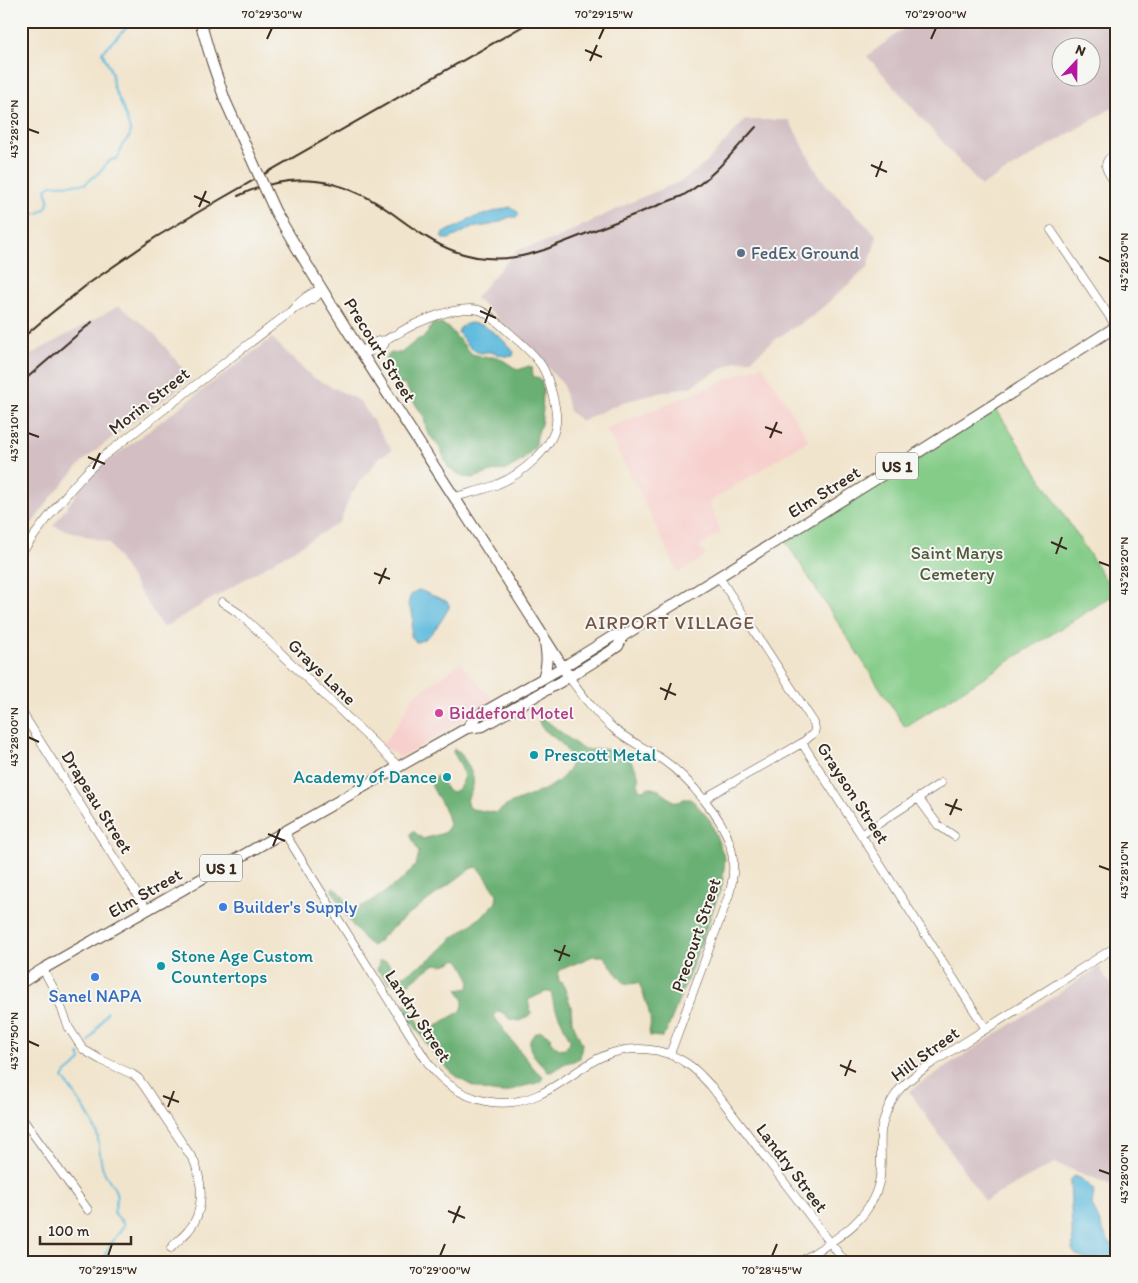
<svg xmlns="http://www.w3.org/2000/svg" width="1138" height="1283" viewBox="0 0 1138 1283" font-family="Itim,sans-serif">
<style>
.built{fill:#f7d0cd}
.industrial{fill:#d2bec3;fill-rule:evenodd}
.green{fill:#84cc88;stroke:#607b53}
.forest{fill:#6bb074;stroke:#536d49}
.water{fill:#60bcde;stroke:#4e737e}
.lines{fill:none;stroke-linecap:round;stroke-linejoin:round}
.stream{stroke:#60bcde;stroke-width:2}
.minor-casing{stroke:#564638;stroke-width:9}
.major-casing{stroke:#564638;stroke-width:12}
.minor{stroke:#fff;stroke-width:8}
.major{stroke:#fff;stroke-width:10}
.rail{stroke:#3b2a1e;stroke-width:2}
.major-bridge-casing{stroke:#564638;stroke-width:12;stroke-linecap:butt}
.major-bridge{stroke:#fff;stroke-width:10}
.ticks{fill:none;stroke:#3b2a1e;stroke-width:2}
.service-dot{fill:#5c6f8a;stroke:#f6f6f2;stroke-width:2}
.hotel-dot{fill:#d1479c;stroke:#f6f6f2;stroke-width:2}
.culture-dot{fill:#0f9aa8;stroke:#f6f6f2;stroke-width:2}
.shop-dot{fill:#3f7fe0;stroke:#f6f6f2;stroke-width:2}
.labels{text-anchor:middle;dominant-baseline:central;stroke-width:4;stroke-linejoin:round;paint-order:stroke}
.shield{fill:#f6f6f2;stroke:#73675e;stroke-width:1}
.shield-label{font-size:16px;font-weight:bold;fill:#3b2a1e}
.service-label{font-size:18px;fill:#4e5e75;stroke:#f6f6f2;text-anchor:start}
.street-label{font-size:18px;fill:#3b2a1e;stroke:#f6f6f2}
.park-label{font-size:18px;fill:#515b3e;stroke:#f6f6f2}
.hotel-label{font-size:18px;fill:#b23c85;stroke:#f6f6f2;text-anchor:start}
.culture-label{font-size:18px;fill:#0d838f;stroke:#f6f6f2;text-anchor:start}
.shop-label{font-size:18px;fill:#366cbe;stroke:#f6f6f2;text-anchor:start}
.neighbourhood-label{font-size:19px;letter-spacing:1px;fill:#745445;stroke:#f6f6f2}
.neatline{fill:none;stroke:#3b2a1e;stroke-width:2}
.ticks-label{font-size:12px;text-anchor:middle;fill:#3b2a1e}
</style>
<rect width="100%" height="100%" fill="#f6f6f2"/>
<filter id="ink" filterUnits="userSpaceOnUse"><feTurbulence type="fractalNoise" baseFrequency=".02" numOctaves="2"/><feDisplacementMap in="SourceGraphic" scale="10" xChannelSelector="R" yChannelSelector="G"/><feConvolveMatrix kernelMatrix="1 2 1 2 8 2 1 2 1" color-interpolation-filters="sRGB"/></filter>
<filter id="wash" filterUnits="userSpaceOnUse"><feTurbulence type="fractalNoise" baseFrequency=".0096" numOctaves="4" result="noise"/><feDisplacementMap in="SourceGraphic" scale="20" xChannelSelector="R" yChannelSelector="G"/><feGaussianBlur stdDeviation="1.12" result="paint"/><feColorMatrix in="noise" values="0 0 0 0 0 0 0 0 0 0 0 0 0 0 0 0 0 1.4 0 .05"/><feComposite in="paint" operator="in"/></filter>
<g filter="url(#wash)">
<rect width="100%" height="100%" fill="#f1e4cc"/>
<path class="built" d="M762 365 809 440 709 502 721 533 699 546 705 556 678 573 639 491 606 429Z
M460 663 494 701 400 758 382 745 397 725 414 696Z"/>
<path class="industrial" d="M914 21H1117V105L981 186 867 56ZM1060 48H1090V78H1060Z
M745 120H789L816 170 826 185 877 236 868 267 814 315 775 339 751 360 737 361 701 380 691 387 676 389 623 402 581 421 569 411 563 384 552 373 544 361 518 336 475 298 517 250 555 239 638 199 681 181 705 164Z
M119 306 153 332 191 379 118 433 83 461 52 496 21 539V360Z
M272 338 312 377 360 401 392 450 380 457 351 494 340 522 163 628 109 543 53 526 91 474Z
M1099 967 1117 994V1187L1055 1163 985 1201 909 1091Z"/>
<path class="green" d="M996 409 1115 594 905 727 786 542Z"/>
<path class="forest" d="M432 324H440L448 327 472 354 484 357H498L518 370 529 366 532 367 533 376 540 379 542 383 543 390 542 400 543 409 541 424 537 436 536 445 533 449 523 460 506 470 495 471 473 478 463 477 448 467 440 448 427 432 424 417 414 402 406 386C391 381 385 373 385 358L391 353H401L417 340 424 337 429 331Z
M540 718H543L581 748 590 750 600 749 615 750 627 755 637 771 639 779 638 789 644 790 649 787 659 790 673 801 680 802 683 799H690L694 802 710 820 718 841 725 859 722 885 692 967 666 1033 662 1037 650 1036 649 1031C654 1017 644 998 639 983 636 983 630 984 627 984 620 982 610 962 603 956H593L560 970 558 975 559 981 563 984 571 1006 572 1021 582 1044 580 1058C573 1063 570 1061 564 1064 558 1067 556 1072 548 1072 542 1063 527 1053 530 1041 532 1035 535 1033 541 1031L551 1037 552 1043 559 1049 565 1048 569 1045 570 1040 554 1005 551 992H545L528 1000 531 1014 520 1021 509 1019 505 1014 499 1011 494 1014C495 1022 503 1024 504 1031L537 1072 542 1075 543 1078 542 1081C535 1084 528 1085 520 1087 514 1089 508 1093 502 1093 464 1092 437 1062 419 1032 413 1024 403 1012 404 1002L410 1008 422 1028 425 1031 434 1028 442 1022 461 1011 463 1006V999L458 990 469 988 470 979 461 962 457 959C448 964 445 966 435 964L405 986H397L388 981 377 970 379 961H386L391 966V975L398 979 433 957 449 941 485 914 496 902 497 894 483 873 476 867 470 869 404 918 384 935 379 941 372 946C360 936 349 922 342 908 338 900 338 898 332 891L333 887C344 892 345 904 354 911L378 897 402 880 416 865 419 853 410 834 413 831 423 839 444 833 449 827C448 816 443 805 437 796 434 790 431 787 431 781L435 777 439 776 447 790 453 792C472 781 461 766 453 752L454 749 460 752C465 761 476 775 473 786 471 794 467 795 467 805L472 809 496 813C501 810 505 806 510 804 530 795 557 789 570 768L569 761V754L561 743 542 728 539 722Z"/>
<path class="water" d="M510 207C515 209 517 210 519 215L516 217H510L498 222 491 225 470 228 462 233 449 239H443L441 237 443 233 461 225 469 219Z
M471 323 482 325 490 330 499 336 514 352 513 356C504 358 498 353 489 352 487 351 484 353 482 353 472 353 463 339 458 332 460 326 465 324 471 323Z
M419 590 446 601 449 604V608C442 619 431 640 416 642L411 636C411 623 417 616 408 605 409 598 411 592 419 590Z
M1074 1176 1080 1178 1092 1188 1094 1191 1092 1205 1108 1241 1117 1248V1258C1104 1259 1080 1264 1073 1251L1070 1182Z"/>
<g class="lines">
<path class="stream" d="M21 215C30 215 47 214 48 202 49 198 47 193 46 189L51 185 85 184 102 170 106 164 111 160 116 159 118 158 122 145 130 136V130L123 108 113 86 112 73 102 52 133 21
M89 1042 107 1012
M79 1054 81 1061 66 1073 63 1078C74 1094 89 1112 96 1131 100 1143 99 1157 103 1169 105 1175 108 1178 111 1183 119 1194 117 1200 114 1212 116 1217 122 1220 124 1225L111 1244 101 1262"/>
</g>
</g>
<g filter="url(#ink)">
<g class="lines">
<defs>
<path id="minor" d="M1117 152C1098 164 1107 171 1117 185
M1051 230 1116 326
M298 307 316 297 322 289
M362 353C369 352 377 351 383 346 388 341 382 344 387 340 389 337 394 335 397 334 416 322 456 305 479 310 490 313 511 335 521 343 542 362 546 369 553 397 555 405 557 414 556 423 554 448 520 475 498 484 485 490 469 493 455 497
M362 353C369 345 375 340 387 340
M21 553C46 520 70 487 100 459L290 312C300 302 308 293 322 289
M719 577 814 723 815 729 814 733 802 743 986 1029
M222 602 240 614 260 633 399 767
M569 677C583 696 596 714 614 729 629 741 647 749 663 760 679 771 692 785 704 800 729 829 740 857 729 895L670 1054
M21 711 147 910
M918 798 938 825 954 836
M705 800 712 794 802 743
M284 832 426 1060C452 1098 497 1114 540 1094 561 1085 578 1069 599 1058 627 1044 663 1046 689 1065 698 1071 704 1079 711 1086L845 1262
M861 835 941 783
M43 969 55 991 69 1028 80 1045 84 1050 101 1060 132 1074 138 1078 144 1086 194 1161C203 1183 205 1212 188 1231 183 1237 176 1242 171 1248
M21 1117 88 1210
M800 1262C834 1240 873 1221 880 1177 882 1162 880 1146 881 1131 888 1095 903 1083 932 1063L1117 946"/>
<path id="major" d="M200 21 212 62 225 100
M275 211C368 370 472 521 569 677
M543 678C548 665 547 656 545 642
M467 728 483 726 569 677 608 653 618 646 623 636
M21 983 43 969 467 728 477 716 563 667 613 636H623L881 476 1117 326"/>
</defs>
<use href="#minor" class="minor-casing"/>
<use href="#major" class="major-casing"/>
<use href="#minor" class="minor"/>
<use href="#major" class="major"/>
<path class="rail" d="M238 196C292 170 341 177 389 211 410 226 430 242 454 251 484 262 515 260 544 250L682 196C712 179 733 152 756 127
M21 339 49 315 88 284 156 237 219 200 532 21
M21 383 92 322"/>
<defs>
<path id="major-bridge" d="M225 100 275 211"/>
</defs>
<use href="#major-bridge" class="major-bridge-casing"/>
<use href="#major-bridge" class="major-bridge"/>
</g>
</g>
<path class="ticks" d="M267 39 272 28M599 39 604 28M931 39 936 28M585 50 602 57M590 61 597 45M28 129 39 133M871 165 887 172M876 177 882 161M194 196 210 203M199 207 206 191M1099 257 1110 262M480 311 496 318M485 323 491 307M765 427 782 433M28 433 39 437M770 438 777 422M88 457 105 464M93 469 100 453M1051 542 1067 549M1056 554 1062 537M1099 562 1110 566M374 573 390 579M379 584 386 568M660 688 676 695M665 700 671 683M28 737 39 742M945 804 962 810M950 815 957 799M268 834 285 841M273 846 280 829M1099 866 1110 870M554 950 570 956M559 961 565 945M28 1041 39 1046M840 1065 856 1072M845 1076 851 1060M163 1096 179 1102M168 1107 174 1091M1099 1170 1110 1174M448 1211 465 1218M453 1223 460 1206M108 1256 112 1244M440 1256 445 1244M772 1256 777 1244"/>
<circle class="service-dot" cx="741" cy="253" r="5"/>
<circle class="hotel-dot" cx="439" cy="713" r="5"/>
<g class="culture-dot">
<circle cx="534" cy="755" r="5"/>
<circle cx="447" cy="777" r="5"/>
<circle cx="161" cy="966" r="5"/>
</g>
<g class="shop-dot">
<circle cx="223" cy="907" r="5"/>
<circle cx="95" cy="977" r="5"/>
</g>
<g class="labels">
<g class="shield">
<rect x="876" y="452.5" width="42" height="27" rx="4"/>
<rect x="200" y="854.5" width="42" height="27" rx="4"/>
</g>
<g class="shield-label">
<text x="897" y="466">US 1</text>
<text x="221" y="868">US 1</text>
</g>
<g class="service-label">
<text x="751" y="253">FedEx Ground</text>
</g>
<g class="street-label">
<text transform="translate(380 350) rotate(58)">Precourt Street</text>
<text transform="translate(149 401) rotate(-38)">Morin Street</text>
<text transform="translate(824 492) rotate(-32)">Elm Street</text>
<text transform="translate(322 672) rotate(44)">Grays Lane</text>
<text transform="translate(853 793) rotate(57)">Grayson Street</text>
<text transform="translate(97 802) rotate(58)">Drapeau Street</text>
<text transform="translate(145 893) rotate(-30)">Elm Street</text>
<text transform="translate(696 935) rotate(-71)">Precourt Street</text>
<text transform="translate(418 1016) rotate(57)">Landry Street</text>
<text transform="translate(925 1054) rotate(-36)">Hill Street</text>
<text transform="translate(792 1168) rotate(53)">Landry Street</text>
</g>
<g class="park-label">
<text x="957" y="553">Saint Marys<tspan x="957" dy="21">Cemetery</tspan></text>
</g>
<g class="hotel-label">
<text x="449" y="713">Biddeford Motel</text>
</g>
<g class="culture-label">
<text x="544" y="755">Prescott Metal</text>
<text x="437" y="777" text-anchor="end">Academy of Dance</text>
<text x="171" y="956">Stone Age Custom<tspan x="171" dy="21">Countertops</tspan></text>
</g>
<g class="shop-label">
<text x="233" y="907">Builder's Supply</text>
<text x="95" y="996" text-anchor="middle">Sanel NAPA</text>
</g>
<g class="neighbourhood-label">
<text x="670" y="622">AIRPORT VILLAGE</text>
</g>
</g>
<rect width="1138" height="1283" fill="none" stroke="#f6f6f2" stroke-width="55"/>
<g transform="translate(1076 62) rotate(22)"><circle r="24" fill="#f6f6f2" stroke="#aba49d"/>
<path d="M0-4L9 19L0 12L-9 19Z" fill="#b5179e"/>
<text y="-8" font-size="14" font-weight="bold" text-anchor="middle" fill="#3b2a1e">N</text>
</g>
<path d="M40 1236v8h91v-8" fill="none" stroke="#3b2a1e" stroke-width="2.5"/>
<text x="48" y="1236" font-size="15" fill="#3b2a1e" stroke="#f6f6f2" stroke-width="4" paint-order="stroke">100 m</text>
<rect x="28" y="28" width="1082" height="1228" class="neatline"/>
<g class="ticks-label">
<text x="272" y="18">70°29'30"W</text>
<text x="604" y="18">70°29'15"W</text>
<text x="936" y="18">70°29'00"W</text>
<text transform="translate(14 129) rotate(-90)" y="4">43°28'20"N</text>
<text transform="translate(1124 262) rotate(-90)" y="4">43°28'30"N</text>
<text transform="translate(14 433) rotate(-90)" y="4">43°28'10"N</text>
<text transform="translate(1124 566) rotate(-90)" y="4">43°28'20"N</text>
<text transform="translate(14 737) rotate(-90)" y="4">43°28'00"N</text>
<text transform="translate(1124 870) rotate(-90)" y="4">43°28'10"N</text>
<text transform="translate(14 1041) rotate(-90)" y="4">43°27'50"N</text>
<text transform="translate(1124 1174) rotate(-90)" y="4">43°28'00"N</text>
<text x="108" y="1274">70°29'15"W</text>
<text x="440" y="1274">70°29'00"W</text>
<text x="772" y="1274">70°28'45"W</text>
</g>
</svg>
